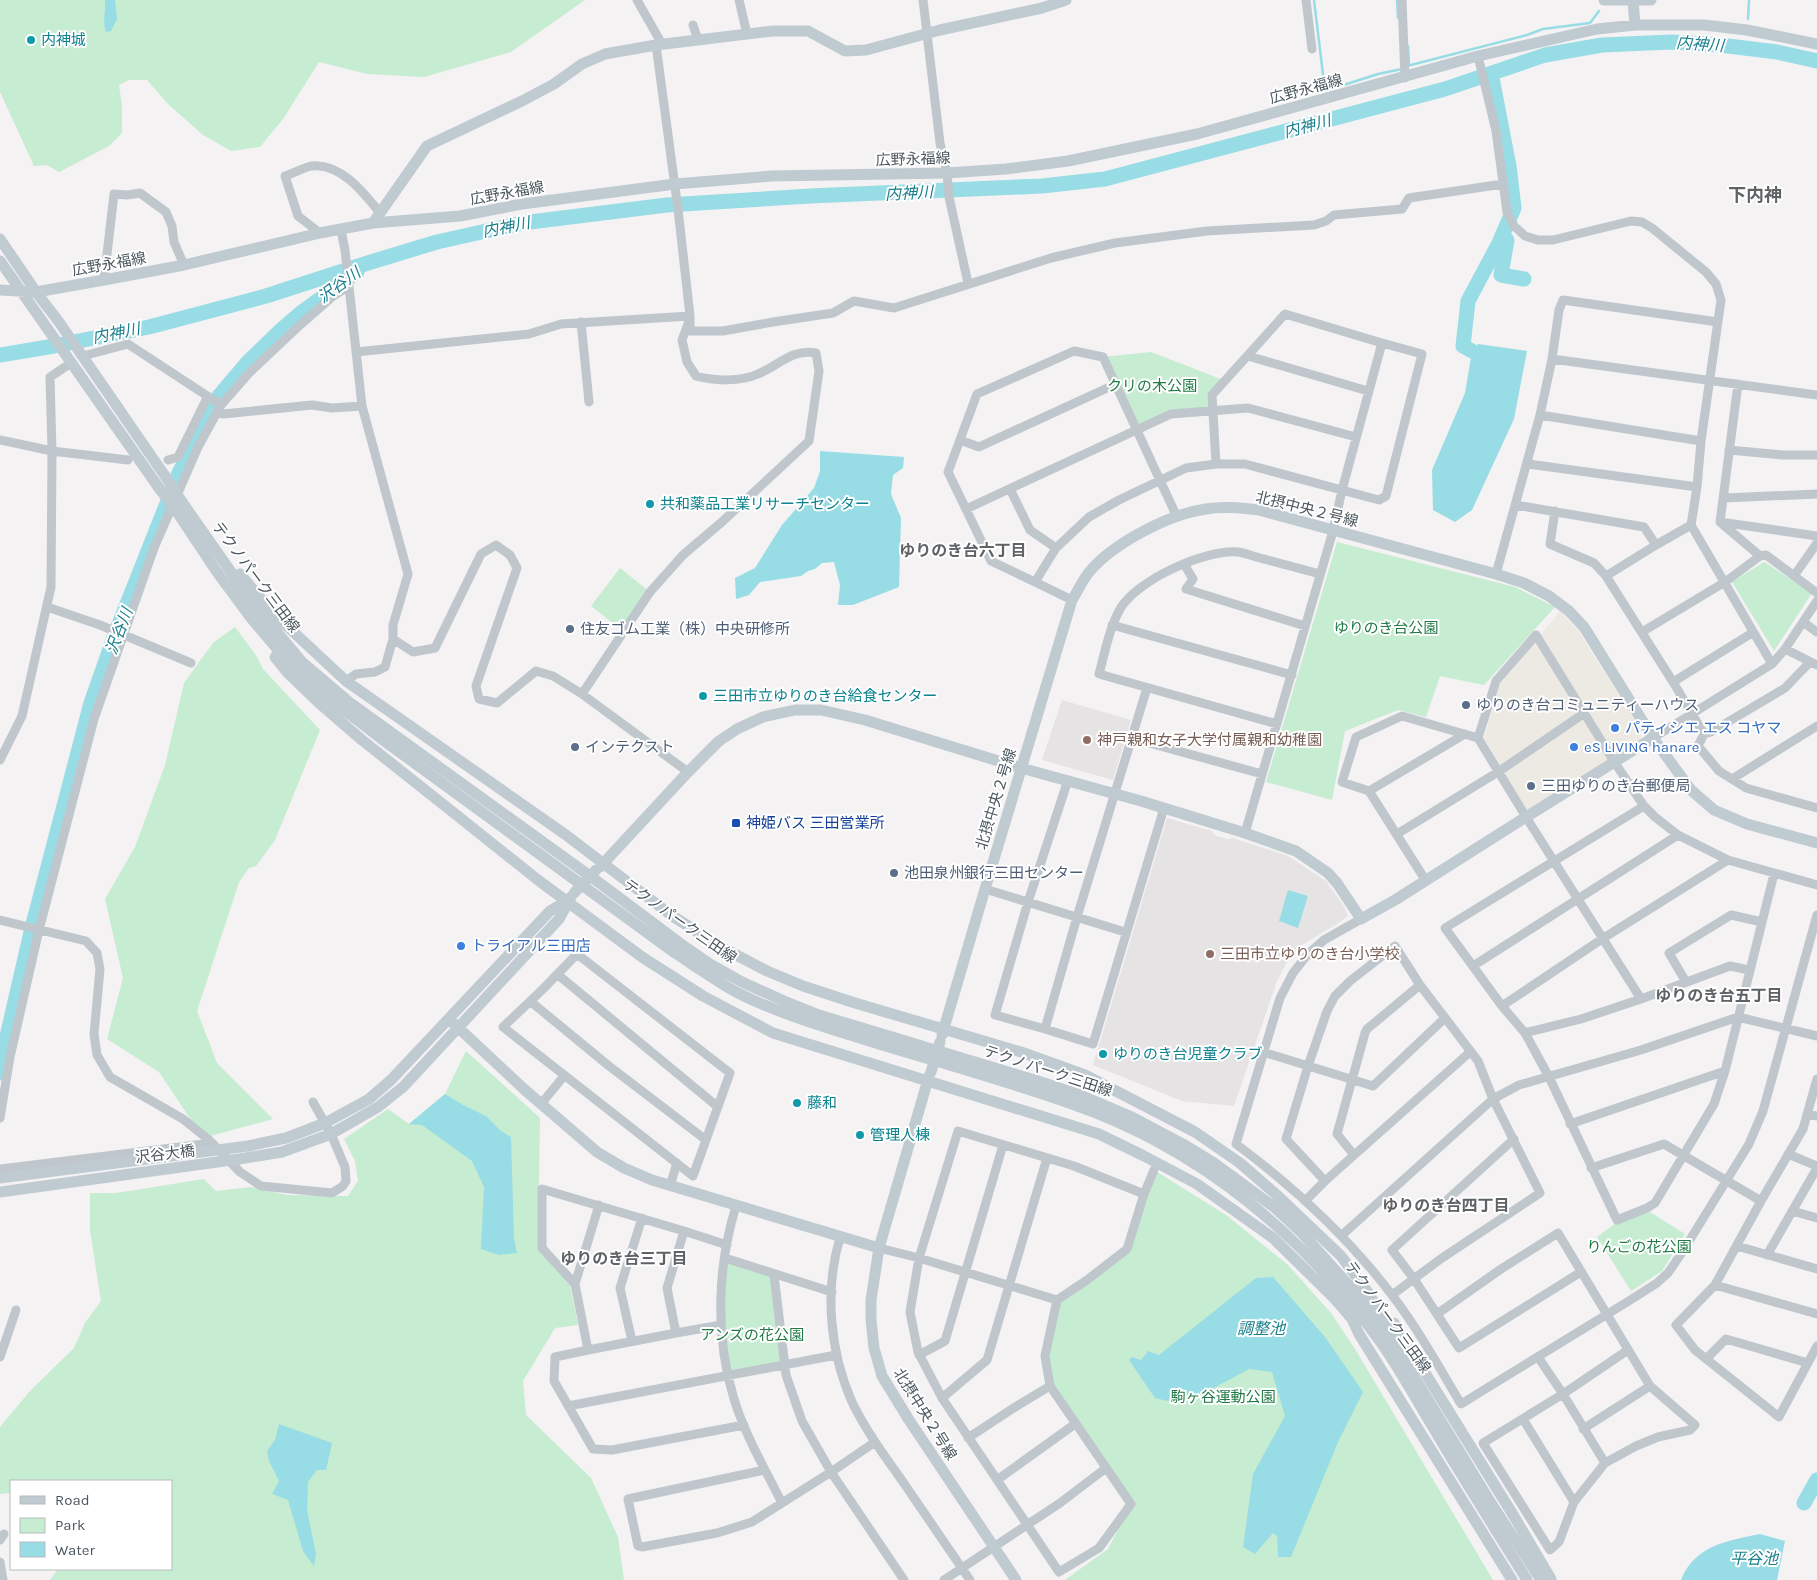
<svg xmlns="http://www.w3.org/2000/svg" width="1817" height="1580" viewBox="0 0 1817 1580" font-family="Karla,'Noto Sans JP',sans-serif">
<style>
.commercial{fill:#edeae3}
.education{fill:#e5e3e4}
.green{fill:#c6ecd1}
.water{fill:#98dce5}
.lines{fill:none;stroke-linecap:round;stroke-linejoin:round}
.stream{stroke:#98dce5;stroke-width:2.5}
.river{stroke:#98dce5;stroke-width:15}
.street{stroke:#bfc7cd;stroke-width:9}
.secondary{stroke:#c0cad1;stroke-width:11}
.secondary-bridge{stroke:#c0cad1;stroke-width:11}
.culture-dot{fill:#0f9aa8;stroke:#fff;stroke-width:2}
.service-dot{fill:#5c6f8a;stroke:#fff;stroke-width:2}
.shop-dot{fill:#3f7fe0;stroke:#fff;stroke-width:2}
.education-dot{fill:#8d6e63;stroke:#fff;stroke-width:2}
.transit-dot{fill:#1a4fb4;stroke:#fff;stroke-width:2}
.labels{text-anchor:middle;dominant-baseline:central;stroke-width:4;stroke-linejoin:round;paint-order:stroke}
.culture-label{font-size:15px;fill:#0d838f;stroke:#fff;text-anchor:start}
.street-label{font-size:15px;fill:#4b575e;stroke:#fff}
.park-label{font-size:15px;fill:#217a45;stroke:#fff}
.service-label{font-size:15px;fill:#4e5e75;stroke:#fff;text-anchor:start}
.shop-label{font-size:15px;fill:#366cbe;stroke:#fff;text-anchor:start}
.education-label{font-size:15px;fill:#785e54;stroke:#fff;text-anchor:start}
.transit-label{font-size:15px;fill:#164399;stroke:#fff;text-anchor:start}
.water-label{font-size:16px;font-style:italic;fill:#1a808c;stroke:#fff}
.neighbourhood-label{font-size:16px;font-weight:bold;fill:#5f6366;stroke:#fff}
.quarter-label{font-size:18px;font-weight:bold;fill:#5f6366;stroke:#fff}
</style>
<rect width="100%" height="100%" fill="#f4f2f3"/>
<path class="commercial" d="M1560 611 1577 629 1640 728 1641 739 1527 811 1484 738 1499 686Z"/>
<path class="education" d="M1062 700 1131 720 1113 780 1042 760Z
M1167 818 1212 831 1216 836 1228 839 1233 838 1239 840 1288 856 1326 881 1343 905 1348 916 1337 924 1300 946 1287 962 1277 981 1234 1106 1182 1101 1093 1065Z"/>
<path class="green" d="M0 0H585L511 52 424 77 367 74 319 62 283 119 260 147 231 151 203 135 168 104 147 80H129L119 85 122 106V133L109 146 59 172 47 165 34 166 0 92Z
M1151 352 1226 381 1212 395 1213 411 1171 414 1137 429 1103 357Z
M1337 542 1515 587 1555 607 1484 685 1440 676 1426 717 1398 710 1345 731 1332 800 1266 782Z
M1764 562 1812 593 1774 651 1732 582Z
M620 568 650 592 623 631 591 606Z
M235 627 256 655 263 669 320 730 275 840 256 866 249 868 239 882 197 1011 217 1063 273 1119 203 1138 159 1072 107 1039 123 978 105 899 135 847 165 765 184 683 213 643Z
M466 1051 540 1118 538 1249 570 1285 578 1325 555 1328 523 1381 526 1415 591 1478 618 1537 624 1580H50L58 1569H171V1481H11V1493L0 1494V1427L31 1390 74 1348 85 1323 101 1301 90 1230V1193H116L204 1179 216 1191 251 1187 287 1195 348 1196 358 1181 355 1161 344 1139 388 1109 409 1124 445 1094Z
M1154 1170 1226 1215 1288 1265 1331 1313 1355 1349 1493 1580H1065L1108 1549 1131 1504 1050 1386 1045 1356 1057 1300 1127 1249Z
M1650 1212 1685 1234 1662 1271 1631 1291 1597 1237 1617 1222Z
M725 1258 774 1275 784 1365 728 1376 721 1325Z"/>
<path class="water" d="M105 0H115L117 19 111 31 106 32C102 18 106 14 105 0Z
M1478 344 1527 351 1514 419 1472 510 1455 522 1433 510 1432 470 1465 393 1472 351Z
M820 451 904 457 903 468 893 475 891 494 901 518 899 587 853 605H838L840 585 834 562 822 563 815 569 808 571 801 576 760 582 749 595 736 599 735 578 755 568 782 525 814 488 820 471Z
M1288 890 1308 896 1298 928 1279 921Z
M445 1094 463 1105 486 1116 501 1131 511 1137 514 1239 517 1253 499 1255 481 1249 484 1187 472 1161 422 1125 409 1124Z
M1273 1277 1325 1337 1363 1392 1338 1442 1291 1557H1278L1277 1536 1273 1533 1255 1554 1243 1547 1253 1474 1285 1416 1272 1372 1249 1369 1195 1398 1180 1404 1155 1398 1129 1360 1132 1357 1141 1360 1148 1351 1159 1355 1256 1278Z
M279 1424 332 1443 326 1470H317L308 1482 307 1510 316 1554 314 1566 303 1551 288 1500 272 1494 279 1481 269 1461 267 1451 275 1440Z
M1760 1534 1785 1541 1777 1580H1681C1695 1545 1727 1541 1760 1534Z"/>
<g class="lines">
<path class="stream" d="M1314 0 1325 91 1378 74 1402 69
M1397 0 1398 18
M1748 19 1749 0
M1408 46 1409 65
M1407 66 1527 35 1543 29 1590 23 1599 11"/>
<path class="river" d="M1505 238 1507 240 1501 275 1524 279
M1472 351 1463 346 1468 301 1499 243 1514 208 1509 166 1491 73
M0 355 54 346 149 327 266 296 371 262 437 242 522 223 667 205 810 196 1042 186 1105 179 1445 89 1545 55 1602 45 1672 42 1720 45 1777 52 1817 61
M0 1073 8 1032 32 928 91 703 116 632 179 473 219 396 247 363 280 331 302 312 357 272
M1804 1503 1817 1480"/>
<path class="street" d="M637 0 662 44
M739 0 747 34
M923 0 940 143 947 173 949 197 968 283
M1306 0 1312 49
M1402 0 1405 78
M693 25 698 40
M656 45 678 209 690 316V331H723L773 322 833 313 854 301 894 308 1051 258 1115 243 1207 231 1314 225 1326 221 1334 215 1402 209 1409 198 1503 184
M1478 56 1496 131 1507 212 1514 226 1525 236 1538 240H1553L1631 221 1642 222 1652 228 1706 272 1716 284 1721 300 1701 441 1697 487 1691 525 1772 664
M341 230 345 250 362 406 408 574 393 625V639L413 652 435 648 481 554 496 545 510 555 517 568 476 686 479 699 497 703 536 671 553 676 582 694 688 772
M320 233 298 216 285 176C294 173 303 168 311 166 340 162 364 193 380 213
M104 280 114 194 127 195 140 193 166 212 172 226 174 242 184 265
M581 322 589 402
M356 352 529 334 561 324 690 316
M83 356 128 344 221 405
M1248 356 1368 391
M1552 359 1817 395
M1738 384 1720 522 1760 556
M217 412 223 414 312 405 332 408 362 406
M1540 415 1701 441
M0 440 52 451 128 460
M960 440 979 447 1116 384
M1729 450 1782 455H1817
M168 460 178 457 208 396
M1216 464H1245L1379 500 1386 496 1422 354 1382 343
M1528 464 1697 487
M1010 489 1030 530 1056 548
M1724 498 1817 494
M1516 505 1644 527 1656 545
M966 509 1171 414 1248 408 1356 437
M1555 511 1550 544 1594 563 1606 576 1673 682 1704 734 1698 746 1719 771 1746 788 1817 808
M1720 522 1817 536
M1184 564 1193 579 1186 589 1305 626
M1496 574 1540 415 1552 359 1559 310 1563 300 1718 322
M1606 576 1656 545 1691 525
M1794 576 1817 543
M1035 582 991 561 948 472 977 394 1074 351 1103 357 1177 517
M1072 600 1035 582 1056 548 1089 517 1119 500 1186 468 1216 464 1212 395 1285 314 1382 343 1342 490 1333 531 1245 833
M47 607 100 625 191 663
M1803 622 1817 632
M1112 625 1292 675
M1642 632 1725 582 1760 556 1766 555 1817 593
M1785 649 1817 665
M346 681 356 674 375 672 385 667 393 639
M1673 682 1752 633
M582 694 650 592 683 555 723 521 809 441 819 371 816 353C793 348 778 366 758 374 740 382 714 381 696 376L687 362 682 340 689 321
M1277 724 1099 674C1105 652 1109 629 1120 609 1137 580 1205 549 1238 552 1246 553 1255 557 1264 559 1282 564 1301 569 1320 574
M1704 734 1711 732 1785 688 1810 662
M1131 738 1262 774
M1478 738 1496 681 1536 635 1615 763 1644 806 1655 817 1678 835 1728 860 1817 885
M1653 738 1772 664 1785 649 1817 601
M0 760 22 716 51 587 52 451 50 377 71 363
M1732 779 1817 726
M1068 780 1028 902 995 1015 1045 1029 1077 917 1147 688
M1369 791 1465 734
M1644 806 1445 928 1502 1006 1525 1033 1549 1077 1617 1220 1647 1208 1655 1203 1714 1104 1725 1071 1774 874
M1397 834 1498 772 1583 714
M1426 881 1369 791 1342 782 1356 737 1402 716 1478 738 1526 817 1641 999 1581 1019 1525 1033
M985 889 1125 932
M1361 919 1324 940 1308 954 1293 973 1280 998 1236 1144C1294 1187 1348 1237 1392 1295 1418 1329 1439 1367 1461 1404L1632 1299 1657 1283 1668 1273 1683 1251 1749 1144 1763 1111 1817 915
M0 920 86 941 97 953 100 969 94 1034 97 1055 110 1077 183 1119 209 1140 240 1172 261 1186 332 1193 343 1186 346 1181 345 1167 331 1134 313 1102
M577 954 730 1073 693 1176 503 1027 543 989Z
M1473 966 1678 835
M557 974 718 1107
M1686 982 1669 953 1731 915 1762 922
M1641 999 1730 966 1749 970
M530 1001 609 1066 706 1140
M1502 1006 1602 939 1728 860
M1045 1029 1093 1044 1164 808
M1263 1052 1373 1086 1445 1018
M541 1104 564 1076
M1807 1114 1817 1116
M0 1118 10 1057 39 930 94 719 154 548 198 447 221 405 250 372 300 325 332 297 349 286
M1570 1124 1725 1071
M1514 1139 1392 1250 1414 1279 1459 1348 1581 1272
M1788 1154 1817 1166
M1354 1155 1337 1134 1365 1033 1367 1029 1420 985
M1591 1168 1664 1144 1761 1201 1803 1129 1817 1079
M0 1169 212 1143
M1325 1181 1470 1052
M670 1186 677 1163
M1144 1194 1074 1166 958 1131 919 1258 910 1312 918 1352 942 1398 1059 1572 1099 1548 1131 1504 1050 1386 1045 1356 1057 1300 1087 1280 1127 1249 1144 1194 1154 1170
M1305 1201 1325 1181 1286 1139 1308 1066 1327 1011 1335 996 1350 981 1395 946 1420 985 1478 1061 1493 1099 1540 1193 1442 1258 1392 1295
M1761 1201 1715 1285 1676 1325 1695 1350 1779 1417 1817 1346
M736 1206C717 1268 715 1337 734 1399 745 1435 765 1469 782 1503
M1792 1211 1817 1218
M684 1231 727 1245
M1341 1236 1493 1099 1519 1085 1641 1050 1738 1017 1817 1036
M840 1238C824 1290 830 1352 852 1402 865 1429 883 1454 901 1479 924 1513 947 1546 970 1580
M1737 1246 1817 1269
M879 1248 919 1258 1057 1300
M1767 1255 1817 1168
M725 1258 832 1292
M774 1275 786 1375 802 1421 831 1472 904 1580
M575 1284 599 1205
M1715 1285 1817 1314
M1437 1314 1501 1269 1558 1233 1650 1386 1695 1425 1690 1430 1658 1437 1636 1446 1605 1463 1574 1502 1559 1542 1550 1550 1483 1443 1563 1394 1538 1357
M721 1325 676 1333 667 1288 684 1231 542 1189V1248L575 1284 588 1350 555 1357 554 1381 593 1449 612 1450 744 1425
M632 1341 620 1288 642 1218
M588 1350 676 1333
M919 1355 945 1341 1003 1145
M0 1357 16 1310
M1706 1359 1726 1339 1808 1363
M942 1398 987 1360 1047 1158
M568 1406 836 1355
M1523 1419 1574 1502
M1583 1429 1650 1386
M968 1438 1012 1409 1050 1386
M1605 1463 1563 1394 1628 1350
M765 1470 628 1499 638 1546 642 1547 717 1533 752 1522 831 1472 875 1442
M997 1480 1075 1424
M0 1540 4 1534
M0 1562 3 1580
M944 1580 1060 1503 1106 1468"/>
<path class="secondary" d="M1604 0H1651
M1633 1 1635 25
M373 223 427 146 522 101 554 84 582 64 605 54 656 45 773 31H808L845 51 866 50 940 30 1042 8 1066 0
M0 239 36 292 59 322 165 476
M0 261 159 488
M0 290 36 292 104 280 184 265 320 233 373 223 460 216 522 204 675 184 772 176 947 173 1006 169 1068 161 1197 134 1478 56 1597 29 1635 25H1704L1747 30 1817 44
M182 502 252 602 302 662 349 702 601 884 681 944 710 964 742 982 784 1001 819 1015 1038 1081 1080 1095 1132 1117 1183 1144 1214 1163 1274 1207 1302 1233 1353 1290 1399 1352 1491 1503 1541 1580
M177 512 217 572 251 618 284 657 322 693 383 740 675 953C695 966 715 980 736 992 777 1013 822 1026 866 1040 934 1061 1004 1080 1072 1104 1199 1148 1304 1235 1382 1344 1401 1371 1417 1401 1434 1429 1464 1480 1496 1530 1527 1580
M240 574 272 612 346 681 566 835 671 915 721 947 767 971 803 986 855 1003 1021 1052 1085 1075 1195 1132 1240 1163 1279 1197 1341 1256 1367 1291 1392 1331 1394 1338
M275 657 287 672 318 702 362 740 459 817 538 880 642 957 703 996 773 1033 1099 1134 1144 1156 1197 1184 1273 1238 1334 1298 1352 1319 1359 1334 1512 1580
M600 867 688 772 719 741 737 729 763 717 795 710H821L865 720 1021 768 1141 801 1245 833 1296 851 1328 873 1337 883 1361 919 1395 900 1526 817 1653 738
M449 1019 525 1090 597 1152 624 1168 652 1180 879 1248
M942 1035 985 889 1072 600C1078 591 1083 579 1090 571 1114 543 1169 514 1206 509 1224 506 1241 508 1259 510L1496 574 1524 583 1549 596 1569 611 1584 627 1653 738 1691 790 1714 810 1747 824 1817 843
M929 1076 879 1248 871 1300V1320L874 1348 882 1376 909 1420 1016 1580
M325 1123 369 1099 391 1080 550 911 567 901
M331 1134 378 1107 403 1087 559 919 571 897
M1394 1323 1512 1513 1551 1579"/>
<path class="secondary-bridge" d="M165 476 182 502
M159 488 177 512
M574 893 596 870
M931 1072 940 1042
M0 1178 248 1146 286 1138 325 1123
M0 1192 239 1159 282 1152 331 1134"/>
</g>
<g class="culture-dot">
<circle cx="31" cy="40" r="5"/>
<circle cx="650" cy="504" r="5"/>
<circle cx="703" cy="696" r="5"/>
<circle cx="1103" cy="1054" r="5"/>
<circle cx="797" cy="1103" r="5"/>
<circle cx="860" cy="1135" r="5"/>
</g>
<g class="service-dot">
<circle cx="570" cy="629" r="5"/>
<circle cx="1466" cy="705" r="5"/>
<circle cx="575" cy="747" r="5"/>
<circle cx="1531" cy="786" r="5"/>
<circle cx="894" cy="873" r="5"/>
</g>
<g class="shop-dot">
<circle cx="1615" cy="728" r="5"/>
<circle cx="1574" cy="747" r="5"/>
<circle cx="461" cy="946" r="5"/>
</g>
<g class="education-dot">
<circle cx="1087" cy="740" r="5"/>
<circle cx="1210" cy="954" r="5"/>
</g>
<rect class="transit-dot" x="731" y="818" width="10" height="10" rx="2.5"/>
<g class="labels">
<g class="culture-label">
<text x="41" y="40">内神城</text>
<text x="660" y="504">共和薬品工業リサーチセンター</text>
<text x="713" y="696">三田市立ゆりのき台給食センター</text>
<text x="1113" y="1054">ゆりのき台児童クラブ</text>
<text x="807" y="1103">藤和</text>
<text x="870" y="1135">管理人棟</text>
</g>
<g class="street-label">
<text transform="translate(1306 89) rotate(-15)">広野永福線</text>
<text transform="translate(913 159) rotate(-2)">広野永福線</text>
<text transform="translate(507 193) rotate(-10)">広野永福線</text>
<text transform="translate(109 264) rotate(-10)">広野永福線</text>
<text transform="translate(1307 509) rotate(14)">北摂中央２号線</text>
<text transform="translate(256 577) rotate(53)">テクノパーク三田線</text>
<text transform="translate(996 799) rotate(-73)">北摂中央２号線</text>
<text transform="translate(680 921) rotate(35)">テクノパーク三田線</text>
<text transform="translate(1048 1071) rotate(18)">テクノパーク三田線</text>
<text transform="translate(165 1154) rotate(-7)">沢谷大橋</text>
<text transform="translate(1388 1317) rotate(54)">テクノパーク三田線</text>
<text transform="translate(925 1414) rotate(58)">北摂中央２号線</text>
</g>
<g class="park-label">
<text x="1152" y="386">クリの木公園</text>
<text x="1386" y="628">ゆりのき台公園</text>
<text x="1639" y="1247">りんごの花公園</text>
<text x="752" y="1335">アンズの花公園</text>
<text x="1223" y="1397">駒ヶ谷運動公園</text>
</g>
<g class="service-label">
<text x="580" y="629">住友ゴム工業（株）中央研修所</text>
<text x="1476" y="705">ゆりのき台コミュニティーハウス</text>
<text x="585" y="747">インテクスト</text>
<text x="1541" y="786">三田ゆりのき台郵便局</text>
<text x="904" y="873">池田泉州銀行三田センター</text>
</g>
<g class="shop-label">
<text x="1625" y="728">パティシエ エス コヤマ</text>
<text x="1584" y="747">eS LIVING hanare</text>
<text x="471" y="946">トライアル三田店</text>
</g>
<g class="education-label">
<text x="1097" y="740">神戸親和女子大学付属親和幼稚園</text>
<text x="1220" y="954">三田市立ゆりのき台小学校</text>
</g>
<g class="transit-label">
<text x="746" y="823">神姫バス 三田営業所</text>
</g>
<g class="water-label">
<text transform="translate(1700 44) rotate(4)">内神川</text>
<text transform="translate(1307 126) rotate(-15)">内神川</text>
<text transform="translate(909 193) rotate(-3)">内神川</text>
<text transform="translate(506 227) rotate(-11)">内神川</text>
<text transform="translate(339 285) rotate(-36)">沢谷川</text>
<text transform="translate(116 333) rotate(-11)">内神川</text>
<text transform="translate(119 631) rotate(-69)">沢谷川</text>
<text x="1261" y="1328">調整池</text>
<text x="1754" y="1558">平谷池</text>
</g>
<g class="neighbourhood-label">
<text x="963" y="550">ゆりのき台六丁目</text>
<text x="1719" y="995">ゆりのき台五丁目</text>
<text x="1446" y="1205">ゆりのき台四丁目</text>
<text x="624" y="1258">ゆりのき台三丁目</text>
</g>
<g class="quarter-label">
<text x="1755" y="195">下内神</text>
</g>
</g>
<rect x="10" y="1480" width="162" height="90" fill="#ffffff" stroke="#b7bcbf"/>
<rect x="20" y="1496" width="25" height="8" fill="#c0cad1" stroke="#b7bcbf"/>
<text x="55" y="1505" font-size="15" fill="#4b575e">Road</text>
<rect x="20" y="1518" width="25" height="15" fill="#c6ecd1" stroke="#b7bcbf"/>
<text x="55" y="1530" font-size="15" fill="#4b575e">Park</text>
<rect x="20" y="1542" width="25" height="15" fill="#98dce5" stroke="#b7bcbf"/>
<text x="55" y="1555" font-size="15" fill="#4b575e">Water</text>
</svg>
